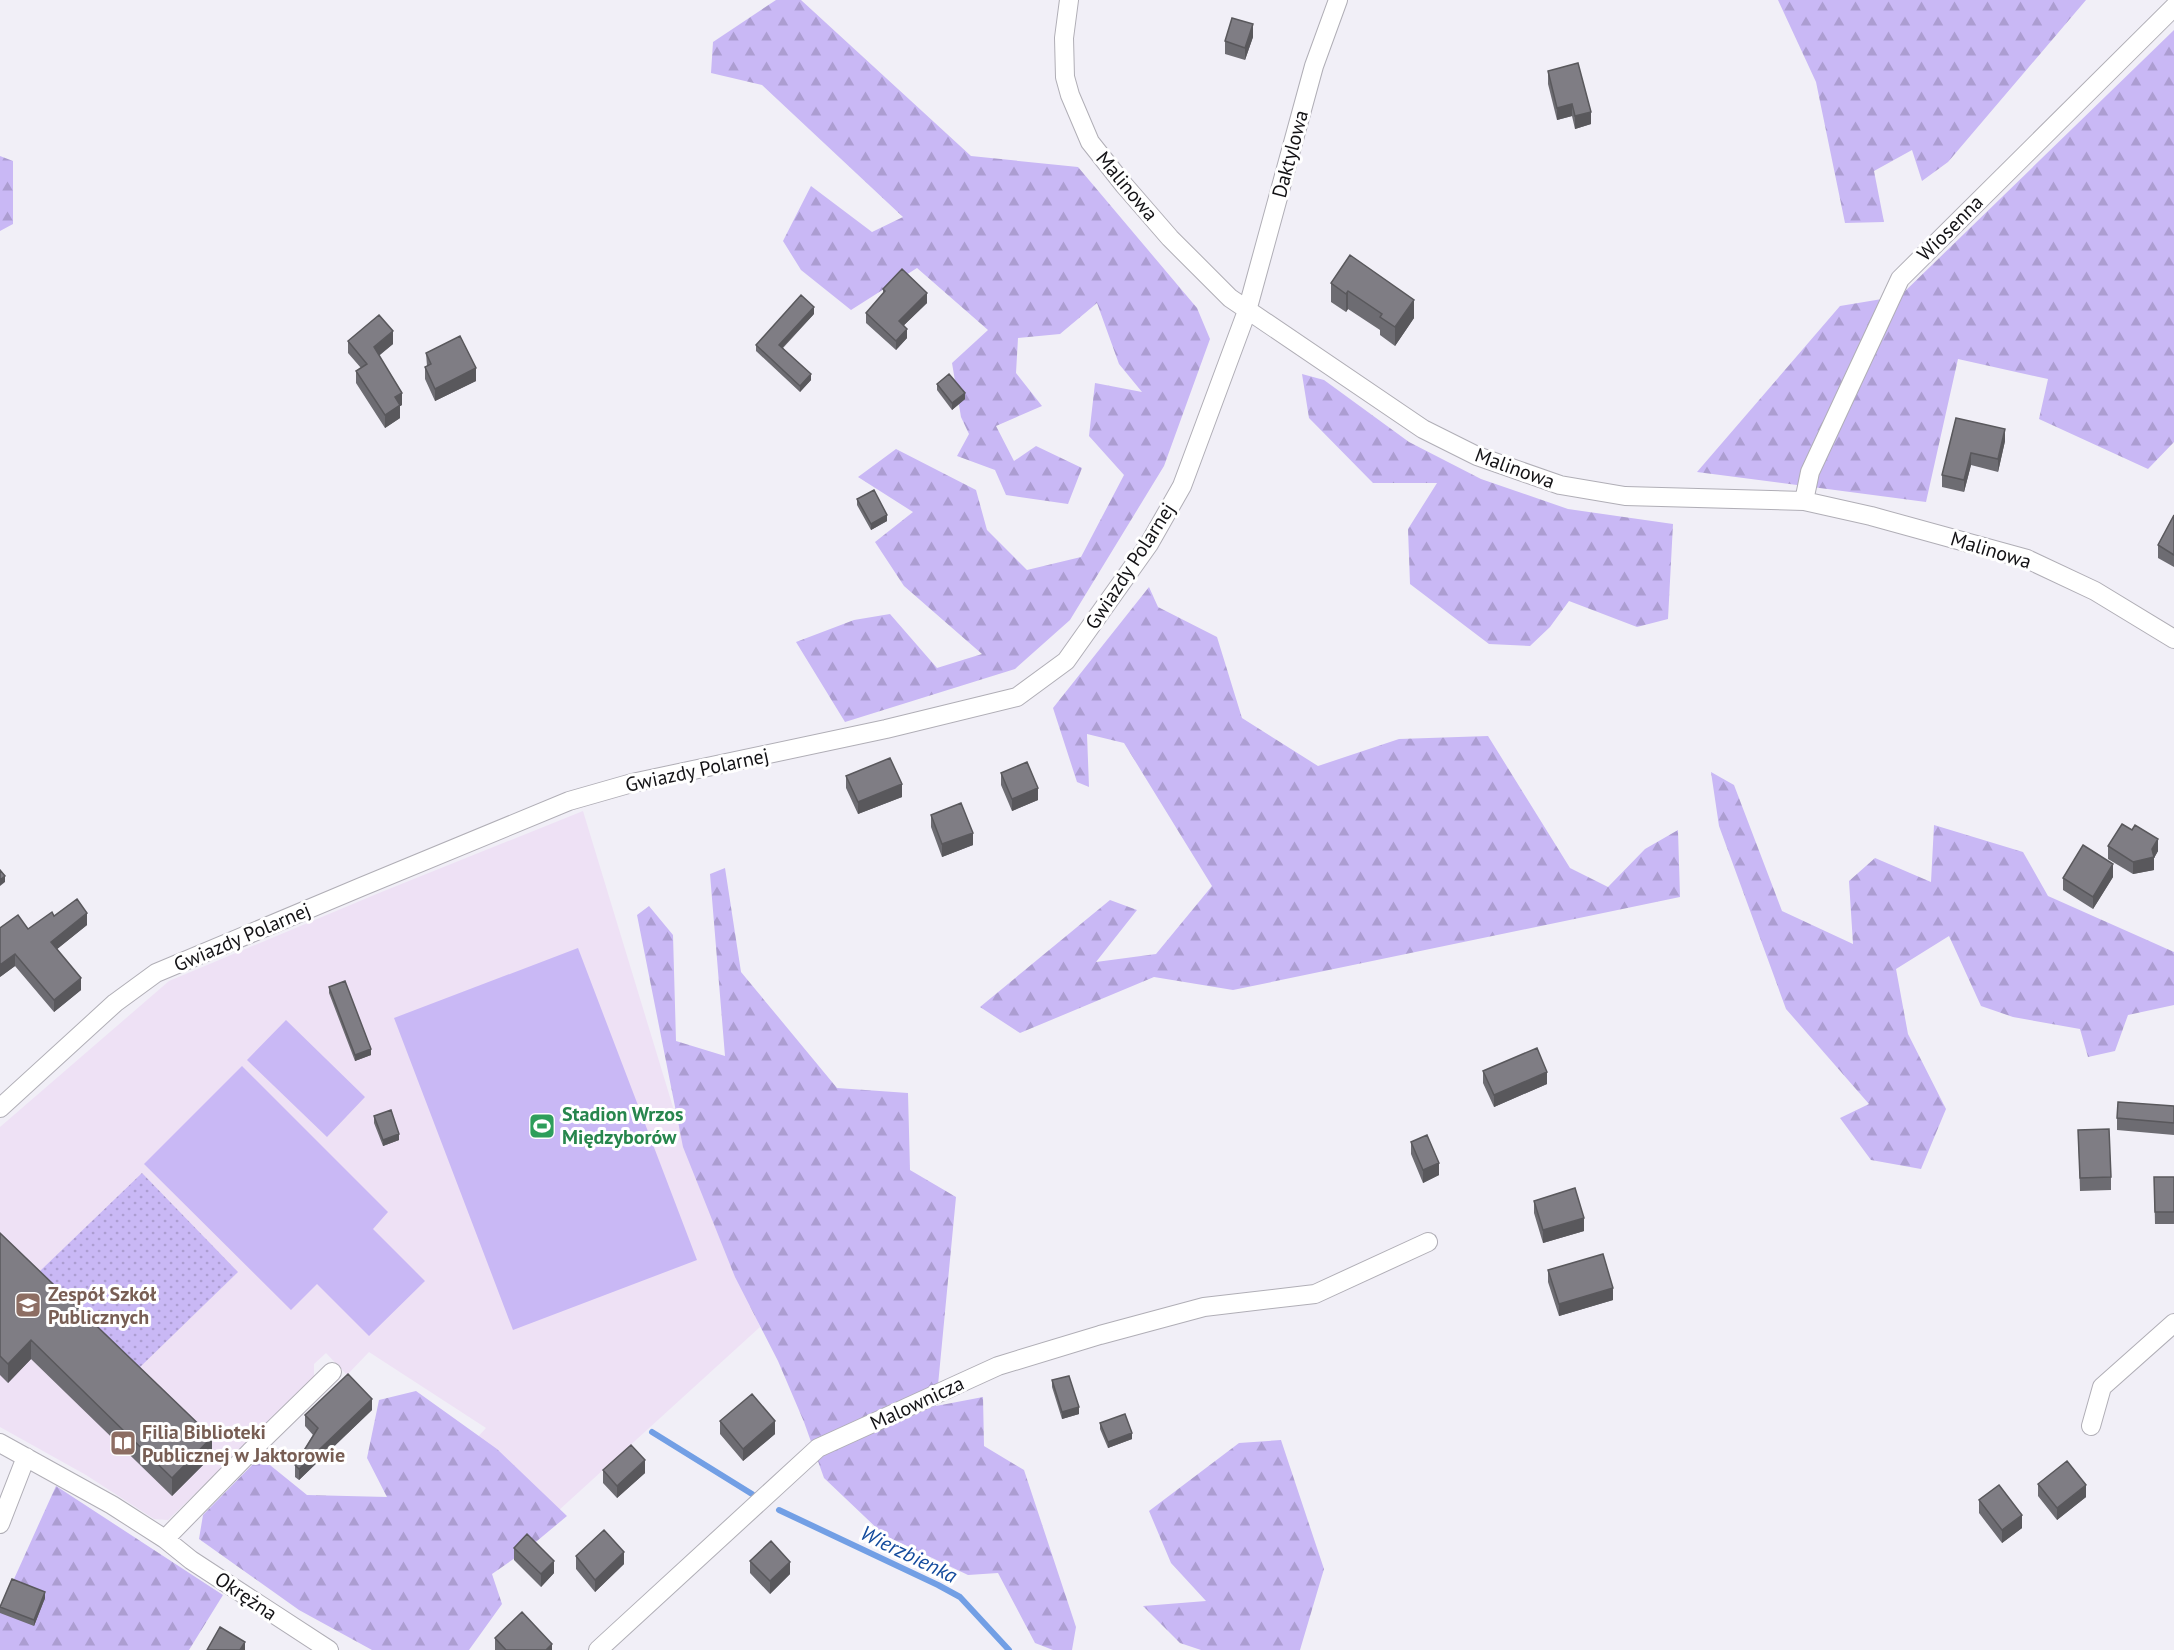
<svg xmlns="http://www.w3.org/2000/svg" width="2174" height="1650" viewBox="0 0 2174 1650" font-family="'PT Sans',sans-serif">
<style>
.education{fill:#eee1f5}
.grass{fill:#c9b8f5}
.forest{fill:url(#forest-firs)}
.park{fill:url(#park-dots)}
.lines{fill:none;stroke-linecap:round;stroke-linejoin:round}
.stream{stroke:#729fe5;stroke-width:6}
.street-casing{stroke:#b0aeb6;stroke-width:20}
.street{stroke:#fff;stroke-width:18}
.wall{fill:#6d6c72}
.shaded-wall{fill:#59585c}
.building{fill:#7f7d84;stroke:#59585c;stroke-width:1.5}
.labels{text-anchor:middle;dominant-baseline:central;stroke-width:6;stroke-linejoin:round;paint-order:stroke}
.street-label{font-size:20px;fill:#131215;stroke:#fff}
.leisure-label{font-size:20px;font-weight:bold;fill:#27864d;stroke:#fff;text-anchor:start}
.education-label{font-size:20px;font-weight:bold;fill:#785e54;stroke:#fff;text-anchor:start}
.water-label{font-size:21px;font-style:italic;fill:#134b9d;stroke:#fff}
</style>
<defs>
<pattern id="forest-firs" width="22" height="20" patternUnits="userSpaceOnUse" patternTransform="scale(1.5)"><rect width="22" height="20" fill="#c9b8f5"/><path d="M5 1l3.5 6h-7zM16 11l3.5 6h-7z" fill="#ac9dd1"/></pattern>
<pattern id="park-dots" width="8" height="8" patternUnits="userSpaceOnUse" patternTransform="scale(1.5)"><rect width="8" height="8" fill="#c9b8f5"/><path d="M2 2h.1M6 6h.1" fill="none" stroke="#ac9dd1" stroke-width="1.8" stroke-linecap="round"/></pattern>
</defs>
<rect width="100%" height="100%" fill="#f1eff7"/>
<path class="education" d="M583 811 690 1163 760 1327 558 1511 465 1451 486 1428 369 1352 347 1375 326 1353 314 1364V1379L168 1520 154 1519 86 1475 0 1427V1127L169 981 379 893Z"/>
<path class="grass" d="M578 948 697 1260 513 1330 394 1018Z
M286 1020 365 1097 327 1137 247 1060Z
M242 1066 388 1212 373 1229 425 1281 369 1336 317 1284 291 1310 144 1164Z"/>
<path class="forest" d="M776 0H801L971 156 1078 167 1197 308 1210 339 1164 466 1070 620 1015 669 845 722 796 642 854 620 890 614 937 668 982 654 904 586 875 542 913 512 858 477 896 449 976 490 987 530 1027 570 1081 557 1124 475 1089 436 1095 383 1142 392 1119 364 1097 303 1060 334 1018 338 1016 373 1042 406 996 426 1014 461 1036 446 1082 468 1068 504 1006 495 995 470 957 456 969 434 961 417 952 363 988 330 917 268 851 310 801 270 783 241 811 186 872 232 903 217 762 85 711 73 713 42Z
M1778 0H2086L1948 162 1922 181 1912 150 1874 171 1884 222 1845 223 1816 82Z
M2174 30V442L2148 469 2039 419 2048 379 1958 359 1926 502 1697 472 1840 306 1900 296Z
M0 156 13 161V224L0 231Z
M1302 374 1324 380 1409 442 1481 479 1568 509 1673 524 1668 619 1637 627 1569 601 1550 627 1530 646 1489 644 1410 584 1408 529 1437 483H1373L1309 418Z
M1149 587 1158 607 1217 637 1242 718 1318 766 1399 739 1488 736 1570 868 1608 887 1645 849 1678 830 1680 897 1233 990 1154 977 1020 1033 980 1007 1110 900 1137 910 1096 962 1156 954 1212 886 1124 743 1087 734 1089 787 1077 782 1053 708Z
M1711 772 1734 785 1782 911 1853 944 1849 881 1875 858 1931 882 1934 825 2023 852 2048 896 2174 952V1005L2128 1015 2115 1051 2088 1057 2080 1029 2013 1017 1981 1006 1949 936 1896 969 1908 1034 1946 1109 1921 1169 1871 1160 1840 1118 1869 1104 1786 1009 1719 826Z
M725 868 741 972 837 1088 908 1093 910 1170 956 1197 936 1406 983 1397 984 1446 1024 1470 1076 1627 1072 1650H1053L1035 1643 998 1573 968 1575 884 1535 824 1478 804 1422 778 1361 735 1277 683 1147 637 915 649 906 673 935 676 1041 725 1056 710 874Z
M416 1391 497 1449 567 1516 525 1551 492 1574 502 1604 469 1650H372L299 1610 199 1539 203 1515 260 1457 307 1495 387 1497 367 1458 379 1400Z
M1281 1440 1324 1569 1300 1650H1201L1180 1643 1143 1606 1206 1601 1171 1563 1149 1511 1239 1443Z
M56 1486 223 1595 189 1650H0V1610Z"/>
<path class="park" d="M142 1173 238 1272 137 1370 40 1271Z"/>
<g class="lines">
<path class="stream" d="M652 1432 752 1494
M779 1510 938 1585 960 1597 1009 1650"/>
<defs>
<path id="street" d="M1069 0 1064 38 1065 77 1070 95 1090 142 1124 185 1170 238 1230 298 1423 429 1477 456 1560 485 1625 496 1804 501 1871 516 2027 559 2095 591 2174 639
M1804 501 1810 472 1900 279 2174 7
M0 1108 115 1003 156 973 361 887 569 801 632 783 886 729 1017 697 1066 661 1149 544 1182 486 1247 311 1314 66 1338 0
M2091 1426 2102 1387 2174 1323
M0 1443 112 1505 165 1539 191 1560 329 1650
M0 1524 26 1457
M165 1539 250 1452 332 1372
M598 1650 818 1448 998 1366 1100 1335 1204 1307 1315 1294 1428 1242"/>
</defs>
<use href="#street" class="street-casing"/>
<use href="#street" class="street"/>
</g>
<path class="wall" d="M1253 37 1245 60 1225 54V41Z
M1548 71 1591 124 1575 129 1572 116 1557 120 1548 84Z
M1331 283 1414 318 1395 346 1380 335V330L1348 309 1346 312 1331 302Z
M883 289 927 303 904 325 907 338 896 350 866 323V313L883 294Z
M814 314 783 348 811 380 800 392 756 351V345Z
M348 341 393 344 379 355 402 405 400 406V418L385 428 356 383V371L361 368 348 353Z
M426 353 476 381 435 401 425 379V367L427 366Z
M937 384 965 399 952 410 937 390Z
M1956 418 2005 441 1998 472 1971 465 1964 492 1942 487V475Z
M857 499 887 521 871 530 857 505Z
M2174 515V567L2158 558V545Z
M1001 773 1038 800 1012 811 1001 785Z
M846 776 902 797 858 814 846 788Z
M931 815 973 845 942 857 931 827Z
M2108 846 2158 851 2154 858V870L2133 874 2108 859Z
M2113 877 2093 909 2063 890V878Z
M54 916 87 925 57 949 81 990 54 1012 15 966 0 977 28 929Z
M329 987 371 1055 355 1061 329 993Z
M1483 1071 1547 1084 1494 1107 1483 1083Z
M2174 1106V1135L2117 1130V1118Z
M374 1116 399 1140 383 1146 374 1123Z
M2078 1130 2111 1177V1190L2080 1191Z
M1411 1142 1439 1175 1423 1183 1411 1154Z
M2154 1177H2174V1224H2155Z
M1534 1201 1584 1231 1543 1243 1534 1213Z
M0 1233 212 1456 172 1496 31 1359 8 1383 0 1375Z
M1548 1270 1613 1300 1559 1316 1548 1282Z
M1052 1380 1079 1414 1062 1419 1052 1387Z
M372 1410 299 1480 295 1477V1465L313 1435 305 1426V1415Z
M720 1421 775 1434 743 1461 720 1434Z
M1100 1423 1132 1439 1108 1448 1100 1429Z
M603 1470 645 1473 617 1498 603 1483Z
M2038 1484 2086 1497 2057 1520 2038 1496Z
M1979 1500 2022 1528 2002 1543 1979 1513Z
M514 1548 554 1573 541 1587 514 1560Z
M576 1556 624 1564 595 1592 576 1569Z
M750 1561 790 1574 770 1594 750 1573Z
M45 1598 34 1626 0 1613V1607Z
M495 1638 552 1650H495Z"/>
<path class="shaded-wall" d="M1253 24V37L1245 60V48Z
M1572 104V116L1557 120V108Z
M1591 112V124L1575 129V116Z
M1348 291V309L1346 312V294Z
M927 293V303L899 330V321Z
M1414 300V318L1395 346V327Z
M814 307V314L779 351V345Z
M907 329V338L896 350V341Z
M393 331V344L374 360V347Z
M476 368V381L435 401V389Z
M811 374V380L800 392V386Z
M402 393V405L400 406V418L385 428V415L395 397Z
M965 393V399L952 410V403Z
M2005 429V441L1998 472V459Z
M1971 453V465L1964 492V480Z
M887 515V521L871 530V524Z
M902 784V797L858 814V802Z
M1038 788V800L1012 811V799Z
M973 833V845L942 857V844Z
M2158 839V851L2154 858V870L2133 874V862L2152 849Z
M2113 864V877L2093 909V897Z
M5 876V882L0 886V880Z
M87 913V925L51 954V942Z
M15 954V966L0 977V965Z
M81 978V990L54 1012V1000Z
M371 1049V1055L355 1061V1055Z
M1547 1072V1084L1494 1107V1095Z
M399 1134V1140L383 1146V1140Z
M1439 1163V1175L1423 1183V1170Z
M1584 1218V1231L1543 1243V1230Z
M1613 1288V1300L1559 1316V1304Z
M31 1340V1359L8 1383V1364Z
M372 1399V1410L299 1480V1469Z
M1079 1407V1414L1062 1419V1412Z
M775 1421V1434L743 1461V1449Z
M1132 1433V1439L1108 1448V1442Z
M212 1437V1456L172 1496V1478Z
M645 1460V1473L617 1498V1486Z
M2086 1485V1497L2057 1520V1508Z
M2022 1515V1528L2002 1543V1530Z
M624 1552V1564L595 1592V1580Z
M554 1561V1573L541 1587V1574Z
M790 1562V1574L770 1594V1581Z
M45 1592V1598L34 1626V1620Z
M245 1642V1650H240Z
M552 1644V1650H546Z"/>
<path class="building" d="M1232 18 1253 24 1245 48 1225 41Z
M1578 63 1591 112 1575 116 1572 104 1557 108 1548 71Z
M1350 255 1414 300 1395 327 1380 317 1382 314 1348 291 1346 294 1331 283Z
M902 269 927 293 899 321 907 329 896 341 866 313 885 291 883 289Z
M801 295 814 307 779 345 811 374 800 386 756 345Z
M379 315 393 331 374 347 402 393 395 397 400 405 385 415 356 371 367 364 348 341Z
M460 336 476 368 435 389 425 367 431 364 426 353Z
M949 374 965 393 952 403 937 384Z
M1956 418 2005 429 1998 459 1971 453 1964 480 1942 475Z
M874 490 887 515 871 524 857 499Z
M2174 515V555L2158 545Z
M890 758 902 784 858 802 846 776Z
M1027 762 1038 788 1012 799 1001 773Z
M961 803 973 833 942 844 931 815Z
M2122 824 2132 830 2135 825 2158 839 2152 849 2154 857 2133 862 2108 846Z
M2083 845 2113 864 2093 897 2063 878Z
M0 870 5 876 0 880Z
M77 899 87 913 51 942 81 978 54 1000 15 954 0 965V928L18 915 28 929 52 912 54 916Z
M345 981 371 1049 355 1055 329 987Z
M1537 1048 1547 1072 1494 1095 1483 1071Z
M2118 1102 2174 1106V1123L2117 1118Z
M391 1110 399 1134 383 1140 374 1116Z
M2109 1129 2111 1177 2080 1178 2078 1130Z
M1427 1135 1439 1163 1423 1170 1411 1142Z
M2154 1177H2174V1212H2155Z
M1575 1188 1584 1218 1543 1230 1534 1201Z
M0 1233 212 1437 172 1478 31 1340 8 1364 0 1356Z
M1603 1254 1613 1288 1559 1304 1548 1270Z
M348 1374 372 1399 299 1469 295 1465 318 1428 305 1415Z
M1069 1376 1079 1407 1062 1412 1052 1380Z
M752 1394 775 1421 743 1449 720 1421Z
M1125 1414 1132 1433 1108 1442 1100 1423Z
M631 1445 645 1460 617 1486 603 1470Z
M2067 1461 2086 1485 2057 1508 2038 1484Z
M1999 1485 2022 1515 2002 1530 1979 1500Z
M604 1530 624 1552 595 1580 576 1556Z
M527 1534 554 1561 541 1574 514 1548Z
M771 1541 790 1562 770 1581 750 1561Z
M12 1579 45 1592 34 1620 0 1607Z
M522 1612 552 1644 546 1650H506L495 1638Z
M220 1627 245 1642 240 1650H207Z"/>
<defs>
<symbol id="stadium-square" viewBox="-11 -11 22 22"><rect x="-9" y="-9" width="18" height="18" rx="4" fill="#2e9e5b" stroke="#fff"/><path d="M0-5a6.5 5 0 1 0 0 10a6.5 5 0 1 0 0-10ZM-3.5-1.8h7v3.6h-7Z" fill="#fff"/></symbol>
<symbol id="school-square" viewBox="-11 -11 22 22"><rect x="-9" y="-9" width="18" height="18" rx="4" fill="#8d6e63" stroke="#fff"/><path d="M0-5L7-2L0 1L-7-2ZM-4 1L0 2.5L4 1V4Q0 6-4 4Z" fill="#fff"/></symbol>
<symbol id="library-square" viewBox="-11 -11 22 22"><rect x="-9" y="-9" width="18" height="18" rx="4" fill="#8d6e63" stroke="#fff"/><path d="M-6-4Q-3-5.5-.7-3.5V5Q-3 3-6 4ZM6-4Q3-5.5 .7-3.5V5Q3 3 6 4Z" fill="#fff"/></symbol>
</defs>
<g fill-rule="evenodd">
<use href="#stadium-square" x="527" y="1111" width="30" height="30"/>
<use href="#school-square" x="13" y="1290" width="30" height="30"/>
<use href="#library-square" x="108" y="1428" width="30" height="30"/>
</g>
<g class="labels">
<g class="street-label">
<text transform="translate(1290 154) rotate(-75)">Daktylowa</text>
<text transform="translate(1127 186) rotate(50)">Malinowa</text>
<text transform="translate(1950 228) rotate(-45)">Wiosenna</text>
<text transform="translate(1515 468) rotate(20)">Malinowa</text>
<text transform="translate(1991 550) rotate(17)">Malinowa</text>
<text transform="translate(1130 566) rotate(-57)">Gwiazdy Polarnej</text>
<text transform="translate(697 770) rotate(-12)">Gwiazdy Polarnej</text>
<text transform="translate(242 937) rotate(-23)">Gwiazdy Polarnej</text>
<text transform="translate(917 1403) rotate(-25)">Malownicza</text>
<text transform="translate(246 1596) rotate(34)">Okrężna</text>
</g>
<g class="leisure-label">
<text x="562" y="1114">Stadion Wrzos<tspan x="562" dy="23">Międzyborów</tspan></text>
</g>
<g class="education-label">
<text x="48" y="1294">Zespół Szkół<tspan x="48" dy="23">Publicznych</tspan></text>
<text x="142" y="1432">Filia Biblioteki<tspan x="142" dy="23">Publicznej w Jaktorowie</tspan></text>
</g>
<g class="water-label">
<text transform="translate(909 1554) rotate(26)">Wierzbienka</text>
</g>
</g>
</svg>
